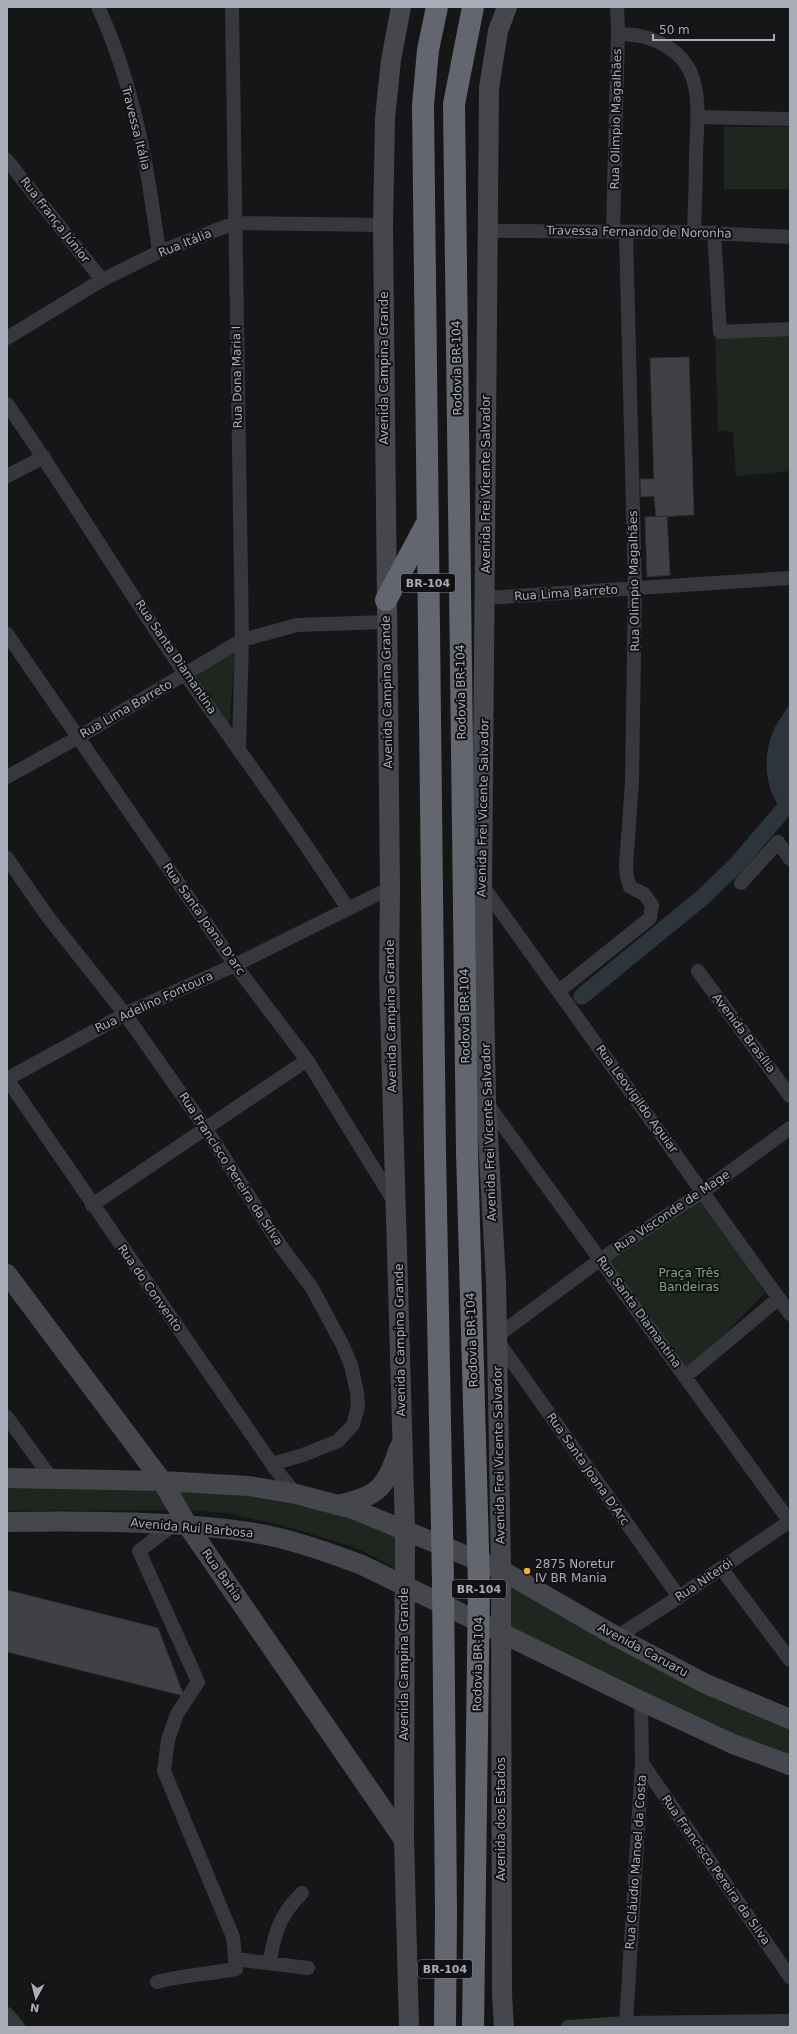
<svg xmlns="http://www.w3.org/2000/svg" width="797" height="2034" viewBox="0 0 797 2034" font-family="'DejaVu Sans',sans-serif">
<style>
.green{fill:#1e261f}
.water{fill:#2c353c}
.lines{fill:none;stroke-linecap:round;stroke-linejoin:round}
.canal{stroke:#2c353c;stroke-width:17}
.building{fill:#404145;stroke:#303034}
.street{stroke:#37383d;stroke-width:14}
.secondary{stroke:#45474d;stroke-width:20}
.highway{stroke:#63666e;stroke-width:22}
.highway-bridge{stroke:#63666e;stroke-width:22}
.poi-dot{fill:#f2b134;stroke:#111113;stroke-width:1.5}
.labels{text-anchor:middle;dominant-baseline:central;stroke-width:4;stroke-linejoin:round;paint-order:stroke}
.shield{fill:#111113;stroke:#7b7e86;stroke-width:1}
.shield-label{font-size:11px;font-weight:bold;fill:#a8adb8}
.street-label{font-size:12px;fill:#a8adb8;stroke:#111113}
.park-label{font-size:12px;fill:#7fa381;stroke:#111113}
.poi-label{font-size:12px;fill:#a8adb8;stroke:#111113;text-anchor:start}
</style>
<rect width="100%" height="100%" fill="#161618"/>
<path class="green" d="M724 127H790V189H724Z
M790 334V471L736 476 733 432 718 431 715 336Z
M235 651 229 729 194 675Z
M705 1199 765 1293 689 1370 604 1266Z
M7 1481 160 1483 174 1510 7 1511Z
M170 1485 254 1490 400 1530 401 1571 354 1547 281 1525 227 1513 183 1510Z
M504 1580 790 1722V1759L504 1628Z"/>
<path class="water" d="M790 704V816C765 799 762 760 772 734 776 723 784 714 790 704Z"/>
<g class="lines">
<path class="canal" d="M582 996 703 897 738 863 790 802"/>
</g>
<path class="building" d="M689 357 694 515 656 517 654 496 641 497 640 479H654L650 358Z
M667 516 670 575 647 577 645 517Z
M7 1590 158 1628 184 1696 7 1652Z"/>
<g class="lines">
<path class="street" d="M98 7C134 84 148 169 159 252
M232 7 242 640 239 747
M618 35C644 32 678 46 690 71 701 94 697 128 696 152 696 179 695 205 694 232
M697 117 790 119
M7 160 102 280
M487 231 694 232 790 237
M613 231 618 31 617 7
M714 232 720 332 790 329
M7 338 102 280 159 252 235 223 383 225
M7 404C69 493 124 586 186 675 240 753 297 828 348 909
M7 476 44 457
M486 598 790 578
M7 634 235 965 307 1060 395 1203
M7 777 77 738 242 640 297 625 386 622
M7 858 48 917 125 1014 206 1129 280 1245 312 1288 342 1344 351 1365 357 1392 358 1406 353 1425 338 1441 303 1455 272 1464
M741 883 778 842 790 859
M482 885 790 1314
M698 971 790 1096
M559 991 650 918 652 905 644 894 630 887 627 877 626 865 632 782 635 588 626 232
M7 1079 276 1470 296 1494
M7 1079 125 1014 235 965 390 888
M486 1102 790 1522
M92 1205 307 1060
M497 1336 601 1259 704 1191 790 1128
M497 1340 679 1597
M686 1376 779 1298
M7 1417 51 1478
M721 1568 790 1660
M617 1637 679 1597 790 1521
M642 1763 790 1977
M235 1959 308 1968
M269 1963C276 1931 278 1917 302 1893
M157 1982C183 1975 209 1974 236 1969L233 1937 164 1771 168 1740 177 1714 198 1682 139 1551 173 1525
M7 2014 18 2027
M626 2023 642 1763 641 1701
M568 2027 626 2023 790 2021"/>
<path class="secondary" d="M401 7 391 60 385 118 383 225 390 888 389 975 405 1529 404 1840 409 2027
M7 1274 162 1481 188 1526 404 1840
M7 1478 162 1481 249 1486 296 1494 353 1509 501 1570 617 1637 706 1684 790 1719
M337 1505C378 1497 387 1487 399 1448
M7 1522C70 1521 132 1521 195 1526 222 1528 249 1531 275 1537 305 1544 333 1554 362 1565L641 1701 733 1744 790 1765
M504 2027 502 1995 501 1570 496 1281 486 1102 482 885 489 88 498 31 507 7"/>
<path class="highway" d="M386 600 427 523
M467 1152 454 104 473 7
M435 1153 423 105 428 50 437 7
M445 2027 446 1912"/>
<path class="highway-bridge" d="M467 1152 479 1585 473 2027
M435 1153 443 1582 446 1912"/>
</g>
<circle class="poi-dot" cx="527" cy="1571" r="4"/>
<g class="labels">
<g class="shield">
<rect x="401" y="574" width="54" height="18" rx="3"/>
<rect x="452" y="1580" width="54" height="18" rx="3"/>
<rect x="418" y="1960" width="54" height="18" rx="3"/>
</g>
<g class="shield-label">
<text x="428" y="583">BR-104</text>
<text x="479" y="1589">BR-104</text>
<text x="445" y="1969">BR-104</text>
</g>
<g class="street-label">
<text transform="translate(616 119) rotate(-89)">Rua Olimpio Magalhães</text>
<text transform="translate(136 128) rotate(76)">Travessa Itália</text>
<text transform="translate(55 220) rotate(52)">Rua França Júnior</text>
<text transform="translate(639 232) rotate(1)">Travessa Fernando de Noronha</text>
<text transform="translate(185 243) rotate(-22)">Rua Itália</text>
<text transform="translate(384 368) rotate(-90)">Avenida Campina Grande</text>
<text transform="translate(457 368) rotate(-91)">Rodovia BR-104</text>
<text transform="translate(237 377) rotate(-91)">Rua Dona Maria I</text>
<text transform="translate(486 484) rotate(-90)">Avenida Frei Vicente Salvador</text>
<text transform="translate(634 581) rotate(-91)">Rua Olimpio Magalhães</text>
<text transform="translate(566 593) rotate(-4)">Rua Lima Barreto</text>
<text transform="translate(176 657) rotate(56)">Rua Santa Diamantina</text>
<text transform="translate(387 692) rotate(-91)">Avenida Campina Grande</text>
<text transform="translate(461 692) rotate(-91)">Rodovia BR-104</text>
<text transform="translate(126 709) rotate(-30)">Rua Lima Barreto</text>
<text transform="translate(483 808) rotate(-89)">Avenida Frei Vicente Salvador</text>
<text transform="translate(204 919) rotate(55)">Rua Santa Joana D'arc</text>
<text transform="translate(154 1002) rotate(-25)">Rua Adelino Fontoura</text>
<text transform="translate(391 1016) rotate(-91)">Avenida Campina Grande</text>
<text transform="translate(465 1016) rotate(-91)">Rodovia BR-104</text>
<text transform="translate(744 1033) rotate(53)">Avenida Brasília</text>
<text transform="translate(637 1099) rotate(54)">Rua Leovigildo Aguiar</text>
<text transform="translate(489 1132) rotate(-92)">Avenida Frei Vicente Salvador</text>
<text transform="translate(231 1169) rotate(57)">Rua Francisco Pereira da Silva</text>
<text transform="translate(672 1211) rotate(-34)">Rua Visconde de Mage</text>
<text transform="translate(150 1288) rotate(55)">Rua do Convento</text>
<text transform="translate(639 1312) rotate(54)">Rua Santa Diamantina</text>
<text transform="translate(400 1340) rotate(-91)">Avenida Campina Grande</text>
<text transform="translate(472 1340) rotate(-92)">Rodovia BR-104</text>
<text transform="translate(499 1455) rotate(-91)">Avenida Frei Vicente Salvador</text>
<text transform="translate(588 1469) rotate(55)">Rua Santa Joana D'Arc</text>
<text transform="translate(192 1528) rotate(5)">Avenida Rui Barbosa</text>
<text transform="translate(222 1575) rotate(55)">Rua Bahia</text>
<text transform="translate(704 1580) rotate(-34)">Rua Niterói</text>
<text transform="translate(643 1650) rotate(28)">Avenida Caruaru</text>
<text transform="translate(404 1664) rotate(-90)">Avenida Campina Grande</text>
<text transform="translate(478 1664) rotate(-89)">Rodovia BR-104</text>
<text transform="translate(501 1819) rotate(-90)">Avenida dos Estados</text>
<text transform="translate(636 1862) rotate(-86)">Rua Cláudio Manoel da Costa</text>
<text transform="translate(716 1870) rotate(55)">Rua Francisco Pereira da Silva</text>
</g>
<g class="park-label">
<text x="689" y="1273">Praça Três<tspan x="689" dy="14">Bandeiras</tspan></text>
</g>
<g class="poi-label">
<text x="535" y="1564">2875 Noretur<tspan x="535" dy="14">IV BR Mania</tspan></text>
</g>
</g>
<rect width="797" height="2034" fill="none" stroke="#a8adb8" stroke-width="16"/>
<g transform="translate(36 1998) rotate(187)" stroke="#111113" stroke-width="3" paint-order="stroke">
<path d="M0-3L7 15L0 10L-7 15Z" fill="#a8adb8"/>
<text y="-6" font-size="11" font-weight="bold" text-anchor="middle" fill="#a8adb8">N</text>
</g>
<path d="M653 34v6h121v-6" fill="none" stroke="#a8adb8" stroke-width="2"/>
<text x="659" y="34" font-size="12" fill="#a8adb8" stroke="#111113" stroke-width="3" paint-order="stroke">50 m</text>
</svg>
